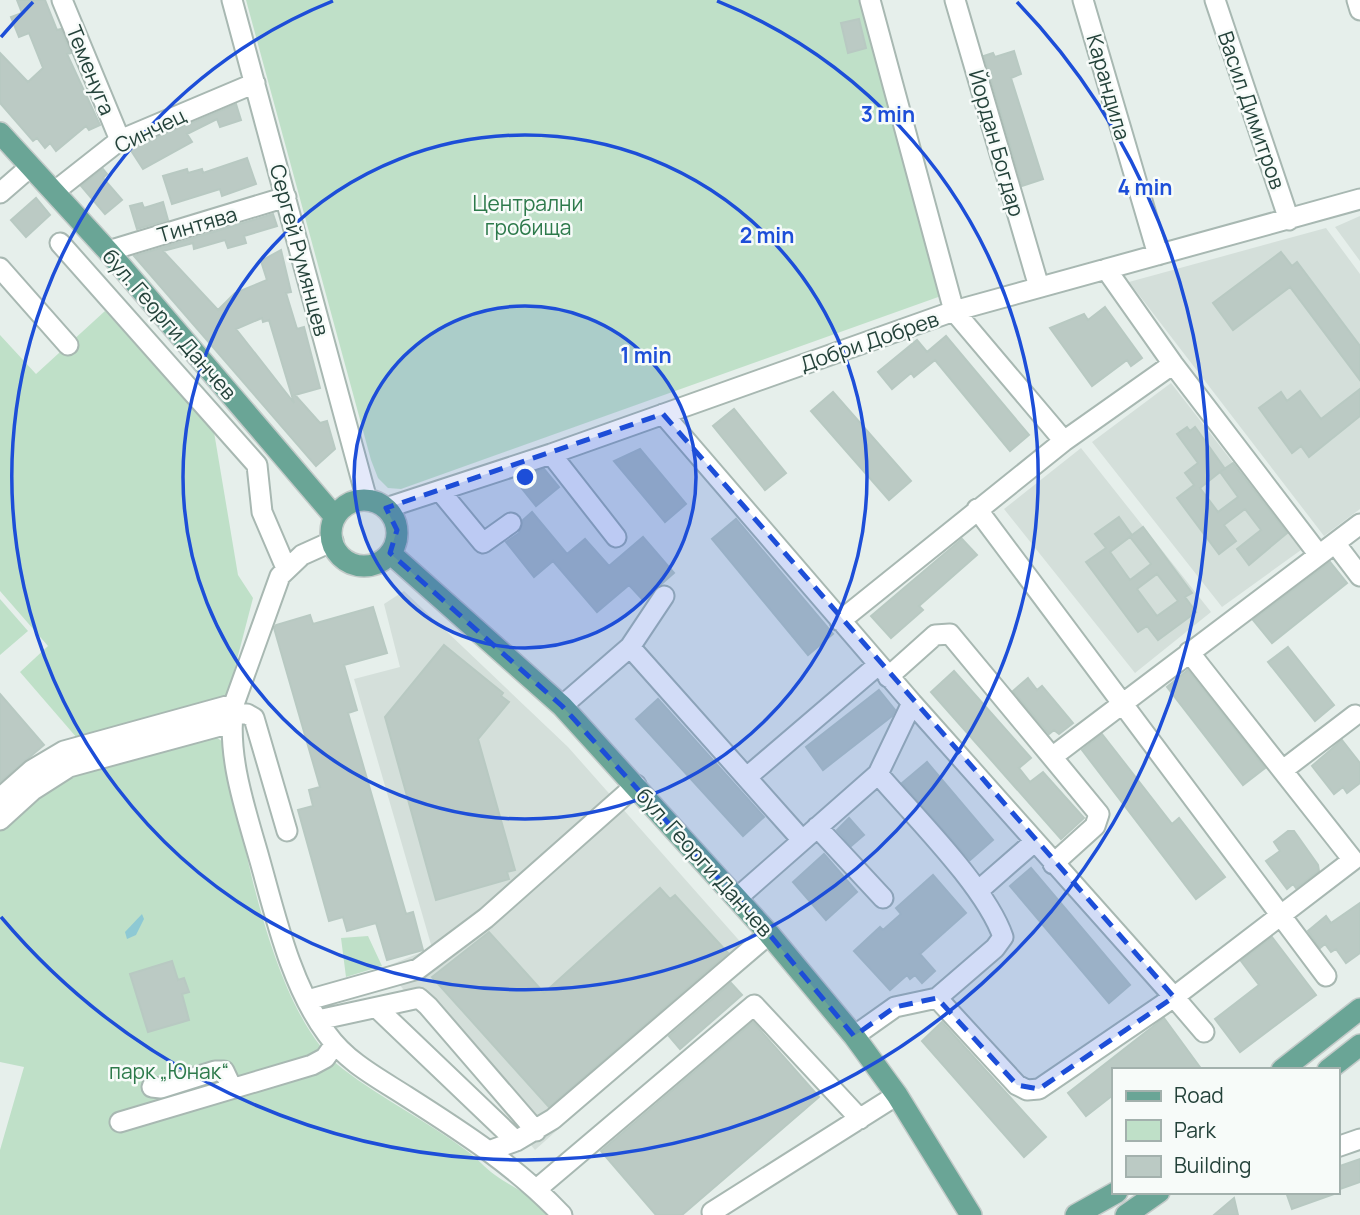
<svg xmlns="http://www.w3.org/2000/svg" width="1360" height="1215" viewBox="0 0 1360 1215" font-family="Manrope,sans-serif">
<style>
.built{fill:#d4dfda;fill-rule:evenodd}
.green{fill:#bfe0c8}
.water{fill:#8ec9d4}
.building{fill:#bbcac4;stroke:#b8c9c2;stroke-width:2;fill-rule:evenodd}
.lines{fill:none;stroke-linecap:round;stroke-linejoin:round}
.minor-casing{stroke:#a8b8b2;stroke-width:23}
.major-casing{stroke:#c2cac8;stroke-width:24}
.minor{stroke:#fff;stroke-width:19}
.major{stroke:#6aa596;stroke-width:21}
.marked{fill:#1d4ed8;fill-opacity:0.2;stroke:#1d4ed8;stroke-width:5;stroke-dasharray:14 9;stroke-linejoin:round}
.ring{fill:none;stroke:#1d4ed8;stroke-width:3.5}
.labels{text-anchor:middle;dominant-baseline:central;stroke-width:5;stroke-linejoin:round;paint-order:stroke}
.street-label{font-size:21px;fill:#24423a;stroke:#f7fbf9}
.park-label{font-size:21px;fill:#2d7a4b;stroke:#f7fbf9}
.centre{fill:#1d4ed8;stroke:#f7fbf9;stroke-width:3.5}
.ring-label{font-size:21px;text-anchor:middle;font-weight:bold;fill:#1d4ed8;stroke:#f7fbf9;stroke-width:5;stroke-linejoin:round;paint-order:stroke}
</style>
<rect width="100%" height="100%" fill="#e6efeb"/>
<path class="built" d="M1360 216V261L1335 227Z
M1326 228 1360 274V346L1297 263 1292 266 1290 287 1360 380V389L1337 433 1360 416V509L1324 536 1129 282ZM1281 392 1287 401 1300 392 1334 438 1309 457 1301 446 1291 452 1259 409Z
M1171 383 1301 550 1222 607 1092 442Z
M1081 448 1211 612 1135 673 1004 509Z
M404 591 568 747 752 955 535 1150 385 967 432 948 354 679 400 667 384 604Z"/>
<path class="green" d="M246 0H862L941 296 401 489 388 488 378 478 371 460Z
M105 311 214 432 238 575 253 598 227 698 77 738 20 672 48 646 0 591V335L36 374Z
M0 599 28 631 0 655Z
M213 735 226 744C240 830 271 1014 343 1069 382 1099 427 1121 467 1151 477 1158 485 1168 495 1175 516 1190 532 1195 550 1215H0V1150L24 1067 0 1062V830L61 779Z
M368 936 382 966 346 977 341 938Z"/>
<path class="water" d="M142 914 144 919 136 935 127 939 125 932Z"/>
<path class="building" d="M17 0H45L57 30 61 29 71 53 67 54 100 125 89 130 86 126 56 151 50 143 45 148 37 138 33 141 0 103V53L28 82 43 68 29 33 19 37 11 17 22 13Z
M859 19 866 48 848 53 841 23Z
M1014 51 1021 74 1011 78 1043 179 1022 186 984 56 993 53 995 57Z
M236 104 241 120 220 127 217 119 187 134 192 142 143 169 130 149Z
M247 158 256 184 222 196 220 189 172 204 163 176 187 169 188 173 202 169 203 173Z
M103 169 107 174 103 178 122 200 105 214 81 186Z
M36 198 50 215 26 237 11 220Z
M163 202 168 220 137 229 130 206 142 203 144 208Z
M273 214 277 226 244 236 246 243 228 248 225 240 194 249 193 243 163 251 218 310 235 293 267 280 261 261 281 250 291 292 286 293 297 329 304 327 320 388 295 395 320 423 327 421 335 449 316 466 134 256ZM262 318 263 322 269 320 294 403 236 329Z
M1281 252 1292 266 1297 262 1360 346V380L1290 287 1233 330 1213 303Z
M1105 307 1142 358 1131 366 1127 360 1092 386 1050 328 1084 314 1088 320Z
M946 336 1029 435 1010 451 935 360 914 377 911 373 892 389 878 372 917 340 927 352Z
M1360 389V416L1309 457 1301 446 1292 453 1259 408 1281 392 1287 401 1300 391 1321 419Z
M833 392 911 481 889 500 811 411Z
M734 409 786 473 765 490 713 426Z
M1187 427 1190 431 1195 427 1225 469 1221 471 1233 463 1287 533 1249 565 1237 549 1261 530 1245 509 1224 525 1236 541 1219 554 1177 498 1194 485 1185 473 1198 463 1177 434ZM1220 472 1238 497 1218 512 1200 488Z
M640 449 686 504 665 522 614 461Z
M544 469 559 487 536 506 519 485 533 473Z
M532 512 567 554 585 539 609 566 643 537 674 573 643 600 629 585 597 612 553 561 534 577 506 542 519 533 523 520Z
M1119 517 1132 535 1143 527 1192 593 1185 597 1196 612 1158 640 1147 626 1138 632 1086 562 1106 548 1095 534ZM1130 537 1151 564 1130 580 1110 552ZM1157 574 1178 601 1157 616 1137 589Z
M736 519 833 634 808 655 712 539Z
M962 539 977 555 919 606 923 610 891 638 871 616Z
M1330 562 1347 583 1272 643 1253 620Z
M373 607 387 653 344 665 357 710 348 713 406 914 413 912 423 950 387 960 376 923 347 931 343 917 329 921 298 810 313 806 309 790 320 787 274 628 276 625 310 615 313 624Z
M444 645 503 693 501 696 509 702 478 739 515 870 507 872 509 879 436 900 385 717Z
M1288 647 1334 705 1315 721 1268 662Z
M1188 670 1265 768 1243 785 1167 687Z
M954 671 1031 758 1019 768 1030 782 1043 772 1084 818 1061 839 931 692Z
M1028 678 1037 690 1042 686 1073 723 1059 734 1054 730 1049 734 1013 691Z
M879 690 895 710 892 716 823 770 806 747Z
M0 694 44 745 0 782Z
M658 699 764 817 743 836 636 719Z
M1102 734 1172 824 1179 818 1225 877 1196 899 1082 750Z
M1342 740 1360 763V783L1347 793 1343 787 1334 794 1312 766Z
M927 762 993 840 970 860 902 783Z
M849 818 864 835 851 846 837 830Z
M1288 831H1294L1318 865 1319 871 1296 888 1293 884 1287 889 1266 861 1280 851 1274 842Z
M824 854 857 892 826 920 793 882Z
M1031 868 1130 985 1109 1003 1010 886Z
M933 875 966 913 920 954 935 971 922 983 915 975 910 979 907 975 890 990 854 951 880 927 883 930 901 914 896 908Z
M660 888 670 899 675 895 728 953 549 1107 432 977 489 932 544 993Z
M1360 903V953L1346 963 1336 949 1331 952 1325 944 1320 948 1308 931 1326 916 1331 923Z
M1272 937 1316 995 1240 1052 1215 1019 1259 985 1241 961Z
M172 961 178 980 184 978 189 992 182 994 189 1020 148 1032 130 974Z
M731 983 742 995 680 1049 669 1036Z
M1164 1018 1202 1070H1113V1095L1086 1116 1068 1093Z
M753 1022 819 1097 682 1215H656L601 1151Z
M942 1022 1046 1137 1024 1157 922 1041Z
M1360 1159V1182L1337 1190V1167Z
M1286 1192H1334V1194L1292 1209Z
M1234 1198 1238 1215H1214Z"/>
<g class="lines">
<defs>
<path id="minor" d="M62 0 120 140
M232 0 367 500
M955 0 1039 287
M1083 0 1158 255
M1215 0 1289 220
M1357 0 1360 10
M54 192 120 140 255 83
M0 193 30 167
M60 243 257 465 262 512 286 568
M108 251 286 197
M0 268 68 345
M1106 269 1173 364 1319 555
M663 414 912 703 878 774 737 898
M1064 441 1173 364
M551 454 616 537
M440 491 483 543 511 523
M386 508 551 454 954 311 1360 199
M977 509 1326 976
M333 541 302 555 280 576 234 704C226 756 246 811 260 861 276 918 291 985 327 1034 347 1062 378 1078 406 1096 461 1131 517 1167 562 1215
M1335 543 1360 576
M840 621 1064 441 954 311 870 0
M630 647 664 596
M888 677 935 635 950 634 1052 757 1360 524
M912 703 1174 997 1353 860 1189 652
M562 706 630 647 802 840
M233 714H247L254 718 287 831
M1052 757 1099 814 1095 826 1053 864
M1283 770 1355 715
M878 774C914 816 986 887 1003 937L995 948 937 998
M747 777 878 665
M0 798 32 770 64 751 234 704
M0 820 33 790 69 767 231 723
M817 827 883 898
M978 891 1034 842
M308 1000 418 969 486 918 636 785
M378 1009 516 1141
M318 1020 419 998 428 1006 536 1131
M854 1036 895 1007 937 998 1017 1085 1027 1090 1039 1089 1174 997 1204 1032
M152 1087 161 1088 215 1071H224L232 1088
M120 1122 312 1065 325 1058 335 1044
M1337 1147 1360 1139
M489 1151 516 1141 553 1119 769 934
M538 1188 754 1005 860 1119
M713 1215 712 1212 897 1095"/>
<path id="major" d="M0 133 108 251 335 517
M331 533a33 33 0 1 1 66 0a33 33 0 1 1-66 0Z
M390 553 562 706 769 934 854 1036 897 1095 971 1215
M1282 1070 1360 1009
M1328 1070 1360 1045
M1076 1215 1117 1192
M1126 1215 1159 1192"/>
</defs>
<use href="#minor" class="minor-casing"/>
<use href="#major" class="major-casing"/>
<use href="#minor" class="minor"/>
<use href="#major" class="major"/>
</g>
<path class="marked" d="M663 414 1174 997 1039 1089 1017 1085 937 998 895 1007 854 1036 769 934 562 706 390 553 397 530 386 508Z"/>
<circle cx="525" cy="477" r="171" fill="#1d4ed8" fill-opacity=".12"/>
<g class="ring">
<circle cx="525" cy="477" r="171"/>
<circle cx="525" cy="477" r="342"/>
<path d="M717 1A513 513 0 1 1 333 1"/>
<path d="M1 37A684 684 0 0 1 33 2M1017 2A684 684 0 1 1 1 917"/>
</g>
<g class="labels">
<g class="street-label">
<text transform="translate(91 70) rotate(68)">Теменуга</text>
<text transform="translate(1109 87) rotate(74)">Карандила</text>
<text transform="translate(1252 110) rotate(71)">Васил Димитров</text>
<text transform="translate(150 130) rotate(-26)">Синчец</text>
<text transform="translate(997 143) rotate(74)">Йордан Богдар</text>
<text transform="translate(197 224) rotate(-16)">Тинтява</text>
<text transform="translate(300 250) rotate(75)">Сергей Румянцев</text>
<text transform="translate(170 324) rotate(49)">бул. Георги Данчев</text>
<text transform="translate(869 341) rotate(-19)">Добри Добрев</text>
<text transform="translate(705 862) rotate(48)">бул. Георги Данчев</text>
</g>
<g class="park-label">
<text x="528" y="203">Централни<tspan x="528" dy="24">гробища</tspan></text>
<text x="169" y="1071">парк „Юнак“</text>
</g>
</g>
<circle cx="525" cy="477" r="10" class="centre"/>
<g class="ring-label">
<text x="888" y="122">3 min</text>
<text x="1145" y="195">4 min</text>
<text x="767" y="243">2 min</text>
<text x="646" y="363">1 min</text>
</g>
<rect x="1112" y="1068" width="228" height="126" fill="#f7fbf9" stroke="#a3b1ad" stroke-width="2"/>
<rect x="1126" y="1091" width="35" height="10" fill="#6aa596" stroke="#a3b1ad" stroke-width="2"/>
<text x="1174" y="1103" font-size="21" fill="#24423a">Road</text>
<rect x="1126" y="1120" width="35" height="21" fill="#bfe0c8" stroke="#a3b1ad" stroke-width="2"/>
<text x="1174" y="1138" font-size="21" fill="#24423a">Park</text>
<rect x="1126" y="1156" width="35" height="21" fill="#bbcac4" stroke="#a3b1ad" stroke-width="2"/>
<text x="1174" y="1173" font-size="21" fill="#24423a">Building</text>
</svg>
